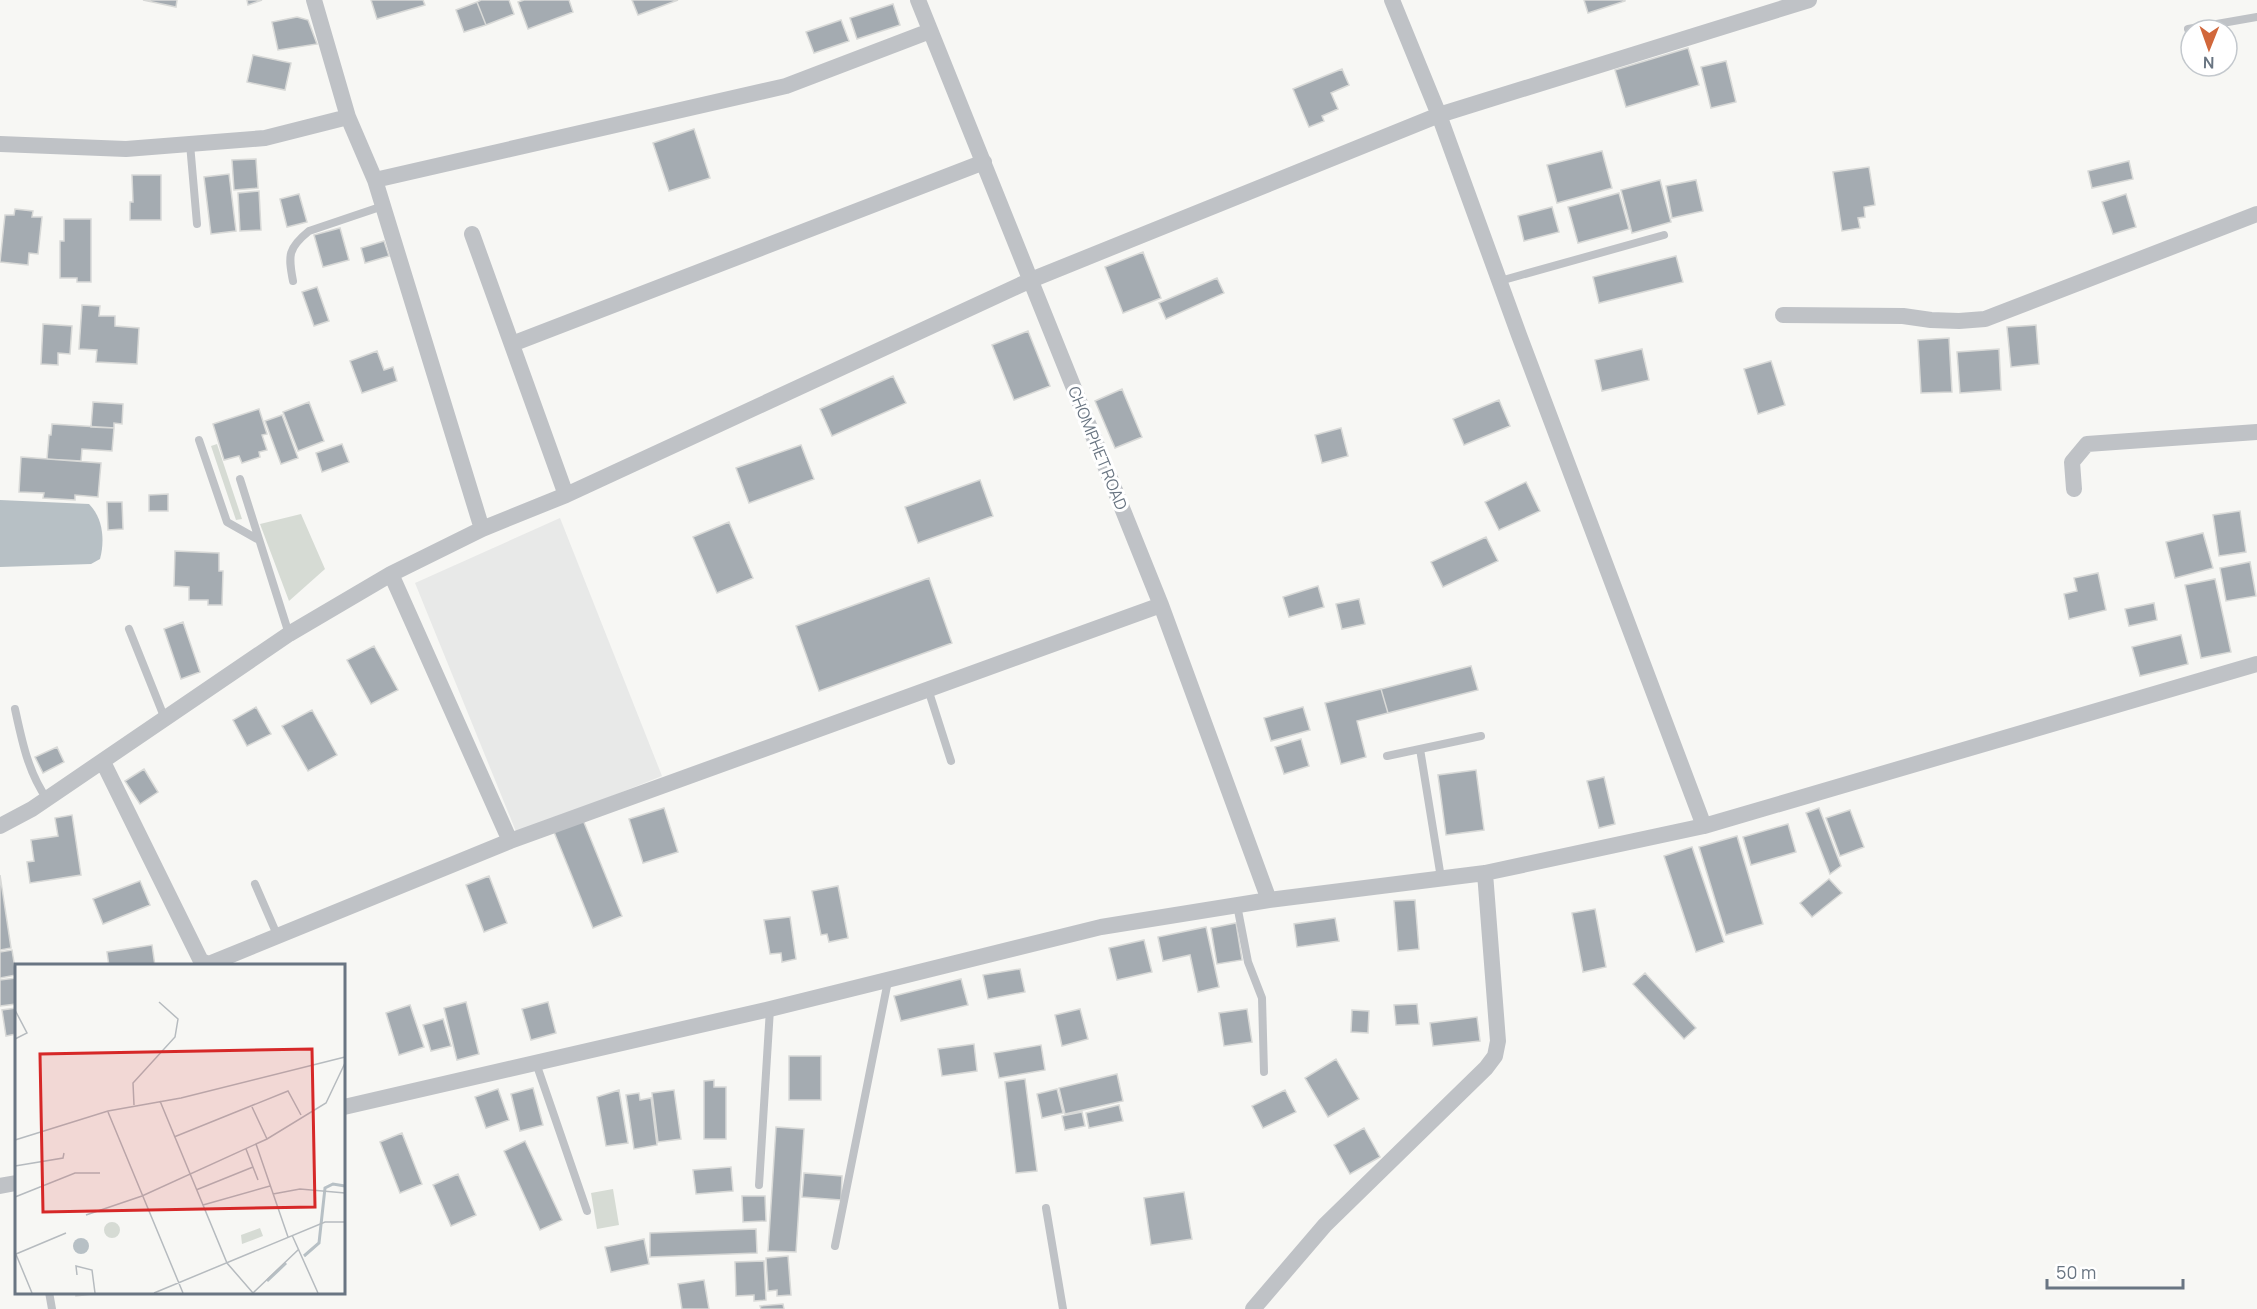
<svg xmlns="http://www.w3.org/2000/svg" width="2257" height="1309" viewBox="0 0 2257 1309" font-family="Manrope,sans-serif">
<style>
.built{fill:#e8e9e8}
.green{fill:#d6dbd4}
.water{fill:#b7c0c5}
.building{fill:#a4abb1;stroke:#d8d9d7;stroke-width:1.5}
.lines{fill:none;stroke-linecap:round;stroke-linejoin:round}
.lane{stroke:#bfc2c6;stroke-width:8}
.street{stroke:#bfc2c6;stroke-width:16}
.labels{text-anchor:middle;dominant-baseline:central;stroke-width:6;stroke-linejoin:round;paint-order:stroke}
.street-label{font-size:16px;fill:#697582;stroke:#fff}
.inset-river{fill:none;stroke:#b7c0c5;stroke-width:3}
.inset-road{fill:none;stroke:#b6bbbf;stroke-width:1.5}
.view{fill:#d62828;fill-opacity:0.15;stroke:#d62828;stroke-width:3}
.inset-edge{fill:none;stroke:#697582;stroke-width:3}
</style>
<rect width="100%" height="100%" fill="#f7f7f4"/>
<path class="built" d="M560 518 662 776 517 834 415 583Z"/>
<path class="green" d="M217 444 242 519 236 520 211 446Z
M301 514 325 569 289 601 260 524Z
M613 1189 619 1225 597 1229 591 1193Z"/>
<path class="water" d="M0 500 89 504C103 518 105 540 100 559L91 564 0 567Z"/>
<path class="building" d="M143 0H177L176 7Z
M247 0H262L248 5Z
M371 0H423L425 5 377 19Z
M481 0H509L514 14 486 25 477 2Z
M524 0H569L573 12 528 29 518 2Z
M632 0H678L638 15Z
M1584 0H1625V1L1588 13Z
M477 2 486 25 464 32 456 10Z
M893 4 900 25 857 39 850 18Z
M297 17 308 20 317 44 278 50 272 22Z
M841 20 849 41 814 53 806 32Z
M1688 48 1699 85 1626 107 1615 70Z
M253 55 291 63 285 90 247 82Z
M1726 61 1736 102 1711 108 1701 67Z
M1342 69 1349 85 1331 93 1338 109 1322 116 1324 121 1309 127 1293 89Z
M694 129 710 178 669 191 653 143Z
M1602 151 1612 188 1557 203 1547 165Z
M256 159 258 188 234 190 232 160Z
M2129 161 2133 179 2092 188 2088 171Z
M1869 167 1875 205 1864 207 1865 217 1858 218 1860 228 1842 231 1833 172Z
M229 174 236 231 211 234 204 177Z
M132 175H161V220H130V202H133Z
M1660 180 1671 222 1632 233 1621 190Z
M1696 180 1703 211 1672 218 1666 186Z
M259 191 261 230 240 231 238 193Z
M1619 193 1629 229 1578 243 1568 207Z
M299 194 307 222 287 227 280 199Z
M2126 194 2136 227 2113 234 2102 202Z
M1552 207 1559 232 1524 241 1518 216Z
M15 209 33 211 32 217H42L38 254 29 253 28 265 0 262 5 215H14Z
M64 219H91V282H77V278H60V241H64Z
M340 228 349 260 323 267 314 235Z
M384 241 389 256 365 263 361 248Z
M1143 252 1161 298 1123 313 1105 267Z
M1676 256 1683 282 1599 303 1593 277Z
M1217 278 1224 293 1166 319 1159 303Z
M317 287 329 321 314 326 302 292Z
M82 305 100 306 99 316H115V326L139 328 137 364 96 362 97 350 79 349Z
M43 324 72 326 70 354 58 353V365L41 364Z
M2036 325 2039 364 2011 367 2007 327Z
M1028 331 1050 386 1014 400 992 345Z
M1949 338 1952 392 1921 393 1918 340Z
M1642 349 1649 380 1602 391 1595 360Z
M1999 349 2001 390 1960 393 1957 352Z
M377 351 384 370 393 367 397 381 362 393 350 361Z
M1771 361 1785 405 1758 414 1744 369Z
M893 376 906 403 832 436 820 409Z
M1122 389 1142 437 1115 448 1095 401Z
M1499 400 1510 426 1464 445 1453 419Z
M93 402 123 404 122 424 114 423V428L91 427Z
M309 402 324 441 298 451 283 412Z
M259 409 267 434 262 435 267 450 259 452 260 457 242 463 239 456 224 460 213 424Z
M282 415 298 458 281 464 265 421Z
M52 424 114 428 112 451 82 449 81 461 47 459 49 435H51Z
M1341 428 1348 456 1322 463 1315 435Z
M342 444 349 462 322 472 316 453Z
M801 445 814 479 749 503 736 468Z
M21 457 101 463 98 497 75 495V500L43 498 44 493 19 492Z
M980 480 993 516 918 543 905 507Z
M1526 482 1540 511 1499 530 1485 502Z
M168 494V511H149V495Z
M107 502H122L123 529 108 530Z
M2240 511 2246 552 2219 556 2213 515Z
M729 522 753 578 717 593 693 537Z
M2203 533 2213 568 2175 578 2166 542Z
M1486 537 1498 561 1443 587 1431 562Z
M175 551 219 553V571H223L222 605H208V600H189V587L174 586Z
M2250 562 2256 596 2226 601 2220 568Z
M2098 573 2106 610 2069 619 2064 594 2077 591 2074 578Z
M929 578 952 643 819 691 796 626Z
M2215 579 2231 652 2201 658 2185 585Z
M1318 586 1324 607 1289 617 1283 597Z
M1359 599 1365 624 1342 629 1336 604Z
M2154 603 2157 620 2129 626 2125 609Z
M183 622 200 672 181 679 164 629Z
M2181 635 2188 664 2140 676 2132 647Z
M374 646 398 690 371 704 347 660Z
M1471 666 1478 690 1388 713 1381 689Z
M1381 689 1388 713 1357 721 1366 757 1341 764 1325 703Z
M256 707 271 734 247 746 233 720Z
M1303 707 1310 730 1271 741 1264 718Z
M312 710 337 755 308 771 282 726Z
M1301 739 1309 766 1284 774 1275 747Z
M57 747 64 762 43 773 35 757Z
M144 769 158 792 140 804 125 781Z
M1476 770 1484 830 1446 835 1438 775Z
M1604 777 1615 824 1599 828 1587 781Z
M664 808 678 852 643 863 629 819Z
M1819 808 1841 866 1830 874 1806 813Z
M1850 810 1864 847 1840 856 1826 818Z
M72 815 81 875 30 883 27 862 34 861 31 840 58 836 55 818Z
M583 820 622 916 593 928 554 832Z
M1788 824 1796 852 1751 865 1743 837Z
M1737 836 1763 924 1726 935 1699 847Z
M1692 847 1724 942 1696 952 1664 856Z
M0 875 11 948 0 950Z
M489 876 507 923 484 932 466 885Z
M1829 879 1842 893 1812 917 1800 903Z
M140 881 150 905 103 924 93 899Z
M838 886 848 938 829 942 827 934 821 935 812 891Z
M1415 900 1419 949 1398 951 1394 901Z
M1595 909 1606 967 1583 972 1572 913Z
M790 917 796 959 782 962 781 953 770 954 764 920Z
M1335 918 1339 941 1297 947 1294 924Z
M1236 923 1242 960 1217 964 1211 928Z
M1206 927 1219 987 1198 992 1190 955 1163 961 1158 937Z
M1144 940 1152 972 1117 980 1109 948Z
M152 945 155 966H109L107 952Z
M12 950 16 975 0 978V952Z
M1020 969 1025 992 988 999 983 975Z
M1645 973 1696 1028 1684 1039 1633 984Z
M16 978V1004L0 1006V980Z
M961 979 968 1005 901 1021 894 996Z
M466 1002 479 1054 457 1060 444 1008Z
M548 1002 556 1033 531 1040 522 1009Z
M1417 1004 1419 1024 1396 1025 1394 1005Z
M410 1005 424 1047 399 1055 386 1013Z
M16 1008V1034L6 1036 2 1010Z
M1080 1009 1088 1039 1062 1046 1055 1015Z
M1247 1009 1252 1042 1224 1046 1219 1013Z
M1352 1010 1369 1011 1368 1033 1351 1032Z
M1477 1017 1480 1041 1433 1046 1430 1023Z
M443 1019 451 1046 431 1051 423 1025Z
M974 1044 977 1071 942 1076 938 1049Z
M1041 1045 1045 1070 999 1078 994 1053Z
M789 1056H821V1100H789Z
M1336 1059 1359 1099 1328 1117 1305 1078Z
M1117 1074 1123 1101 1065 1114 1059 1088Z
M1025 1079 1037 1171 1016 1173 1005 1082Z
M714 1080V1087H726V1139H704V1081Z
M533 1088 543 1125 520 1131 511 1094Z
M498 1089 509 1120 486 1128 475 1097Z
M1057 1089 1063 1113 1042 1118 1037 1094Z
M619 1090 628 1143 606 1146 597 1097Z
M674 1090 681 1139 658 1142 652 1093Z
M1285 1090 1296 1112 1263 1128 1252 1106Z
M639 1093 640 1100 651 1098 657 1145 634 1149 626 1095Z
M1119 1105 1123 1121 1089 1128 1086 1113Z
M1082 1112 1085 1126 1065 1130 1062 1116Z
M776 1127 804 1129 796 1252 768 1251Z
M1364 1128 1380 1157 1350 1174 1334 1145Z
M402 1133 422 1184 400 1193 380 1142Z
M525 1141 562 1220 540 1230 504 1151Z
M731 1167 733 1191 696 1194 693 1170Z
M804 1173 842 1176 841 1200 802 1197Z
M458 1174 476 1215 451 1226 433 1185Z
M1184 1192 1192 1239 1151 1245 1144 1198Z
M742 1196H765L766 1221 743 1222Z
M756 1229 757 1253 650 1257V1233Z
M644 1239 649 1264 611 1272 605 1247Z
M788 1256 791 1295 777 1296V1290L768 1291 766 1258Z
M764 1261 766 1300 754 1301V1295L736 1296 735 1262Z
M704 1280 709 1309H682L678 1284Z
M76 1292H101V1293L76 1296Z
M783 1304 784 1309H761L760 1306Z"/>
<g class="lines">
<path class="lane" d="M2188 29 2257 17
M190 144 197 224
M293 281C288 255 288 248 309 231L383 206
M1500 281 1664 235
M199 440 227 522 259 540
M240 479 289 634
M129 629 165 719
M928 689 951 761
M15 709C22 741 28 772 47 799
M1420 749 1441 878
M1387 756 1481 736
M255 884 278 937
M1237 905 1248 962 1262 998 1264 1072
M536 1063 587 1211
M759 1185 770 1009
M1046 1208 1063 1309
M835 1246 888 981
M49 1292 52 1309"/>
<path class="street" d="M314 0 348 117 375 180 482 529
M918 0 1161 605 1269 900
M1392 0 1439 115 1519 335 1704 826
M0 144 126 149 265 138 348 117
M375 180 786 86 930 31
M472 234 566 495
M1783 315 1903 316 1931 320 1959 321 1985 319 2257 214
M512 344 984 162
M2074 489 2072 462 2087 444 2257 432
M391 574 510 841
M103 762 201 961 209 964 510 841 1161 605
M0 826 32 809 289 634 391 574 482 529 566 495 1031 280 1439 115 1809 0
M344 1107 770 1009 1101 927 1269 900 1485 873 1704 826 2257 664
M0 1186 16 1183
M1253 1309 1325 1225 1486 1068 1495 1056 1498 1041 1485 873"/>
</g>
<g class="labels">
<g class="street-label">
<text transform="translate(1098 448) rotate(68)">CHOMPHET ROAD</text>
</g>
</g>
<g transform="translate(15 964)">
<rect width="330" height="330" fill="#f7f7f4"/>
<path d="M89 266a8 8 0 1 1 16 0a8 8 0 1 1-16 0ZM245 264 248 272 227 280 226 271Z" fill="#d6dbd4"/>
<path d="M58 282a8 8 0 1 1 16 0a8 8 0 1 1-16 0Z" fill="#b7c0c5"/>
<path class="inset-river" d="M289 292 304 279 310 224 318 220 330 222M252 317 271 299"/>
<path class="inset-road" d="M0 46 12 69 0 75M145 137 212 299 238 329M119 141 118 119 160 73 163 55 144 38M237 143 252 175M93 148 168 329M159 173 273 127 286 151M0 176 93 147 166 134 330 93M241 180 273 273M231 185 243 216M0 202 48 194 49 189M181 226 238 203M258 230 285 225 330 229M0 233 60 209H85M188 241 255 222M71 251 127 232 252 175 311 139 330 99M277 271 303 329M0 288 17 329M1 290 51 269M62 311 61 302 77 306 80 329M139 329 310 258H330M238 329 284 285"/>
<path class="view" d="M297 85 300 243 28 248 25 90Z"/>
<rect width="330" height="330" class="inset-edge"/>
</g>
<g transform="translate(2209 48) rotate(181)"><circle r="28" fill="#ffffff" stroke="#c3c8cd" stroke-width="1.5"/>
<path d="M0-4.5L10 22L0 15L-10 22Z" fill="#d1673b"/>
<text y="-9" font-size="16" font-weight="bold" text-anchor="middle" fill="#697582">N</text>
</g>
<path d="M2047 1279v9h136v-9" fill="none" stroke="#697582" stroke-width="3"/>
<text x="2056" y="1279" font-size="18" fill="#697582" stroke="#ffffff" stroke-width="4.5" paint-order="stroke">50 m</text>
</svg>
